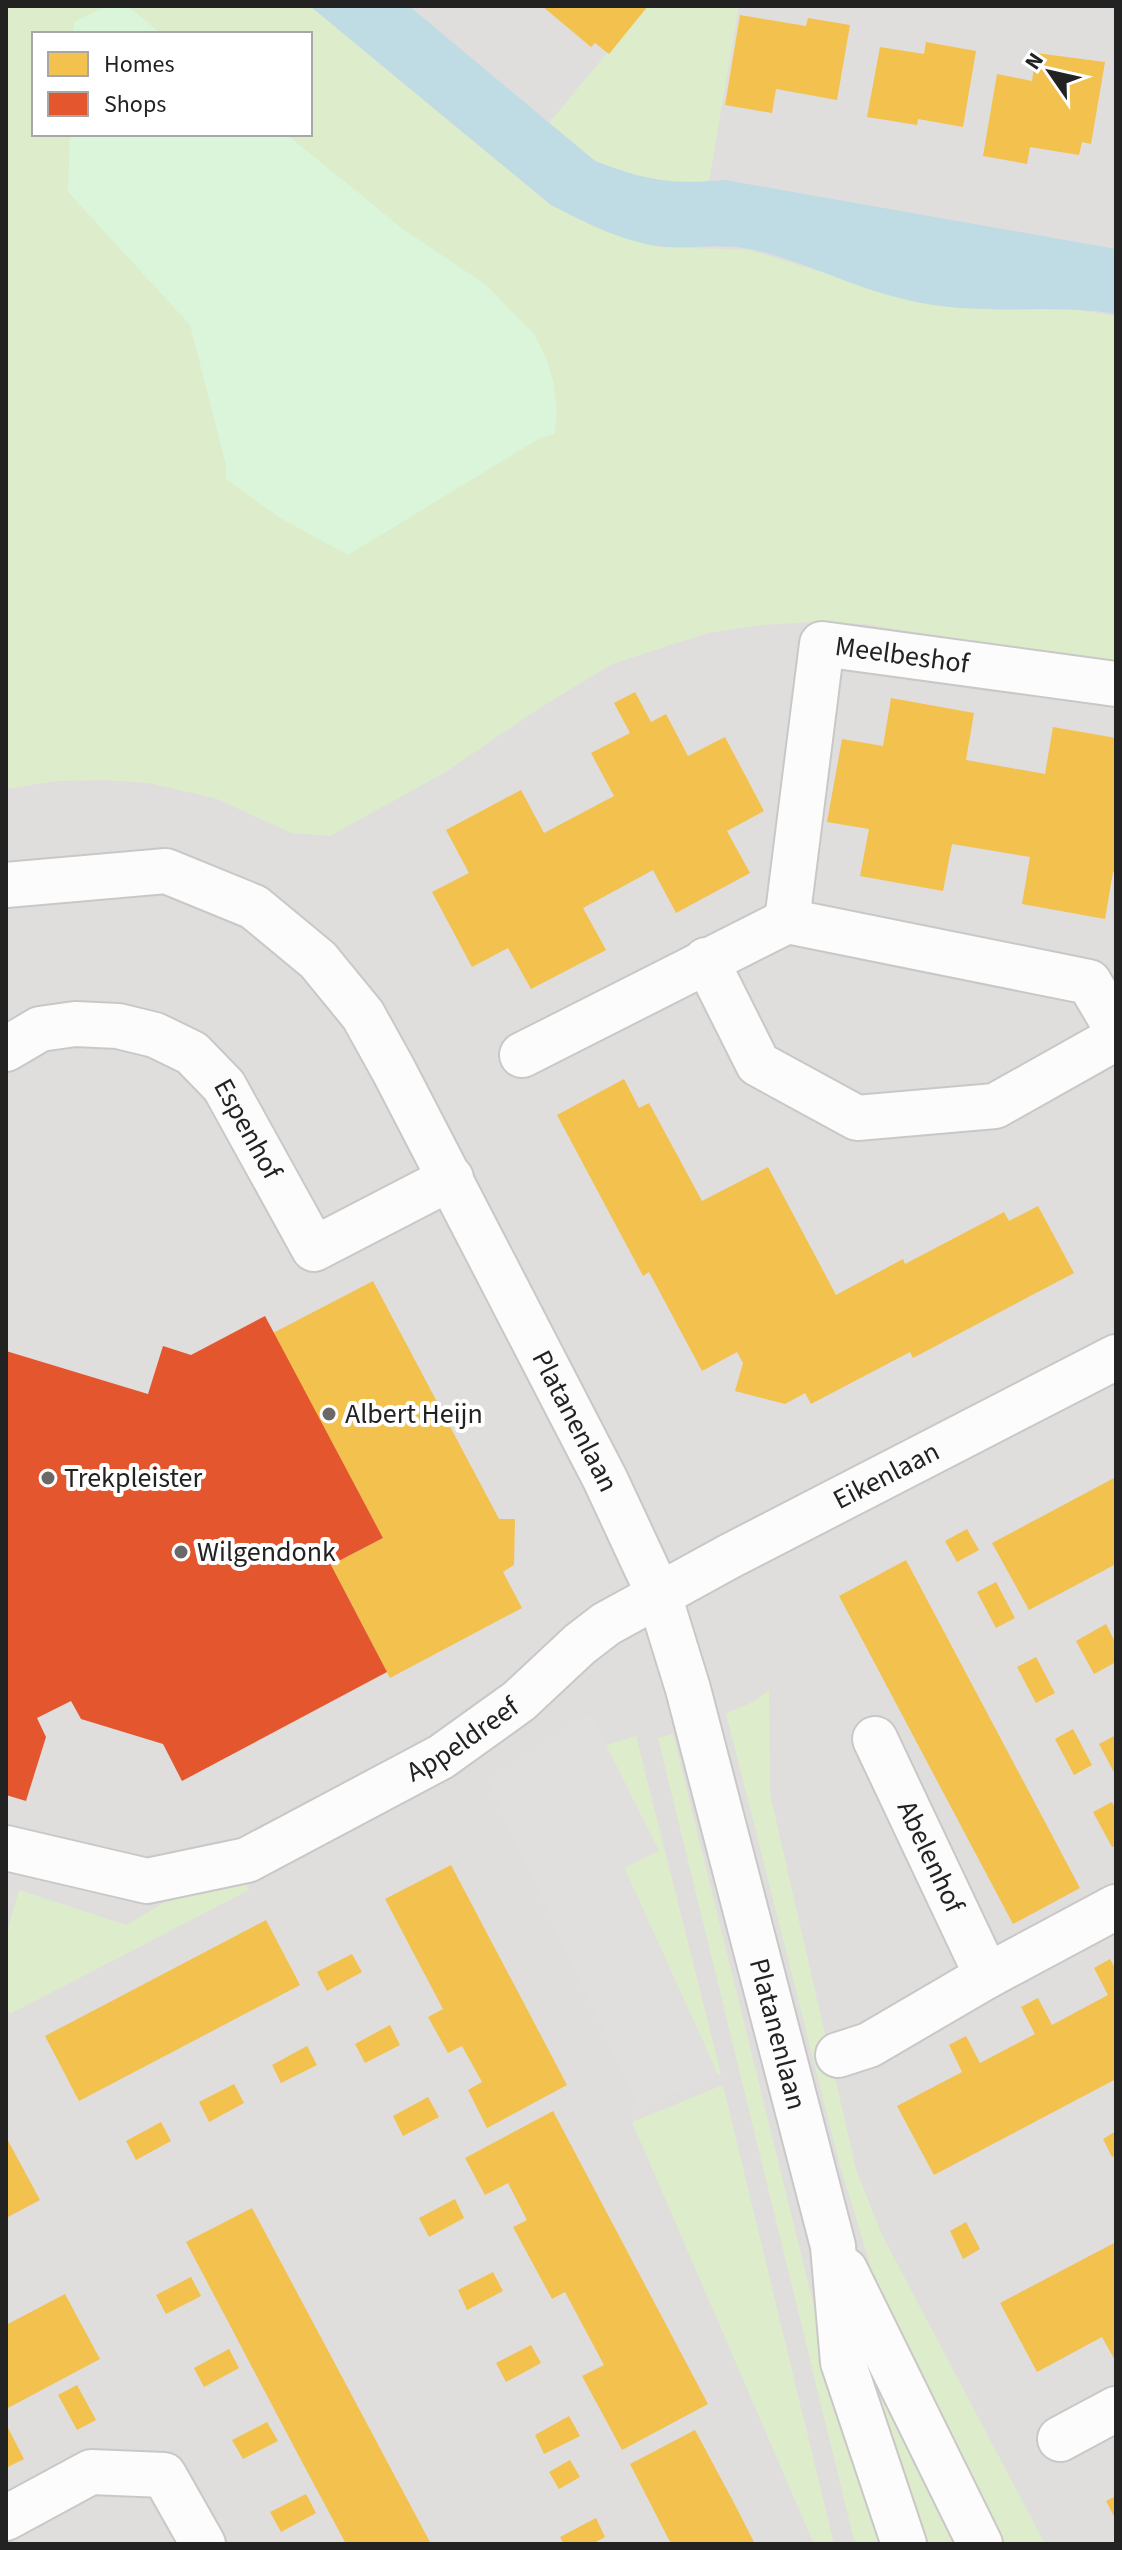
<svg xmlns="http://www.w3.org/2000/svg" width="1122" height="2550" viewBox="0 0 1122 2550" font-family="'Source Sans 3',sans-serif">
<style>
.residential{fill:#dfdedc;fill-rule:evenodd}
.grass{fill:#ddeccb;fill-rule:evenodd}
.park{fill:#daf5da}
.parking{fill:#e0dfde}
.water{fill:#bfdbe3}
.homes{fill:#f2c14e}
.shops{fill:#e4572e}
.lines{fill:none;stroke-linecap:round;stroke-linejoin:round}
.minor-casing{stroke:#c9c8c7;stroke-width:48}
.tertiary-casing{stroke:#c9c8c7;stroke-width:48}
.minor{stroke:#fdfcfc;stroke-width:44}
.tertiary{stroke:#fdfcfc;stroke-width:44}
.poi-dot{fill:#6a6968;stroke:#fff;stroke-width:3}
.labels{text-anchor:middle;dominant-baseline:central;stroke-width:8;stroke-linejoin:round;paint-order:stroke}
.street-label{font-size:28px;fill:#222;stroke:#fff}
.poi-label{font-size:28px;fill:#222;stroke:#fff;text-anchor:start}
</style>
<rect width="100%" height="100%" fill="#f0eeeb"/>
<path class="residential" d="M6 6H1116V2544H6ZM34 34H310V134H34Z"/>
<path class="grass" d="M6 6H310L551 205 595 227 635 241 660 247 749 250 932 305 1004 310 1072 309 1116 316V665L865 624 811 622 762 625 708 633 612 664 538 709 444 773 330 836 291 833 217 799 149 783 104 780 57 781 6 789ZM34 34H310V134H34Z
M646 6H739L709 182C672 184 625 181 593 159 578 149 564 135 549 123Z
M769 1690 770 1794 856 2169 881 2233 1045 2544H991L876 2284 839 2162 726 1713 753 1702Z
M673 1734 819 2327 889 2544H855L658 1738Z
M636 1736 721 2074 718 2075 624 1867 659 1851 606 1745Z
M245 1883 249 1890 10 2014 6 2008V1935L19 1890 126 1925 172 1898Z
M723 2085 834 2544H814L632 2122Z
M859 2343 958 2544H920Z"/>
<path class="park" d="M107 6H127L162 34H73L74 22Z
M70 134H286L403 229 486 285 534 334 547 360 554 385 557 416 554 434 540 438 348 555 280 518 226 479V465L190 325 68 192Z"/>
<path class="parking" d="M590 1714 659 1851 624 1868 718 2075 639 2107 488 1782Z"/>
<path class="water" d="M310 6H409L595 161C644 180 672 185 725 180L1116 249V314C1056 304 995 314 934 305 868 296 817 265 755 250 723 242 690 250 658 246 620 241 585 222 551 205Z"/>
<path class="homes" d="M542 6H648L609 54 595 43 591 47Z
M740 15 806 26 808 18 850 25 837 100 776 89 772 113 725 105Z
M926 42 976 51 963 127 918 119 917 125 867 117 880 47 924 54Z
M1036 53 1105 62 1091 144 1082 142 1079 155 1030 147 1027 164 983 156 997 74 1032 81Z
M635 692 651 722 666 714 688 756 725 737 764 811 727 831 750 873 676 913 653 870 583 908 606 950 531 989 508 948 472 967 432 892 469 873 446 830 521 790 544 833 614 796 591 753 630 733 614 703Z
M891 698 974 713 966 760 1045 774 1053 727 1116 738V872H1113L1105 919 1022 904 1030 857 952 844 943 891 860 876 869 829 827 822 842 739 883 746Z
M624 1079 639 1108 649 1103 702 1201 768 1167 836 1295 903 1259 905 1264 1004 1212 1009 1221 1038 1206 1074 1273 913 1358 910 1352 811 1404 805 1393 785 1404 735 1391 743 1363 737 1352 702 1371 649 1272 643 1276 557 1115Z
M373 1281 499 1519H515L514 1565 503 1572 522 1608 390 1678 331 1565 383 1538 273 1333Z
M1116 1477V1564L1029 1610 992 1543Z
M967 1529 979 1550 957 1562 945 1541Z
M906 1560 1080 1888 1013 1924 839 1596Z
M996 1582 1015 1618 996 1628 977 1592Z
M1106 1624 1116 1644V1662L1094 1674 1076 1641Z
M1036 1657 1055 1693 1036 1703 1017 1667Z
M1073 1729 1092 1765 1074 1775 1055 1739Z
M1116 1735V1776L1099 1744Z
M1112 1802 1116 1810V1846L1112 1847 1093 1812Z
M451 1865 567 2085 487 2128 468 2090 482 2082 462 2046 448 2053 428 2017 443 2009 385 1899Z
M266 1920 300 1985 79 2101 45 2036Z
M352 1954 362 1972 327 1991 317 1972Z
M1110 1959 1116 1970V2079L934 2175 897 2106 962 2072 949 2045 966 2036 980 2063 1035 2034 1021 2007 1038 1998 1052 2025 1108 1995 1094 1968Z
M390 2025 400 2045 365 2063 355 2044Z
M307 2046 317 2065 281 2083 272 2065Z
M234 2084 244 2103 209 2122 199 2102Z
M428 2097 439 2117 403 2136 393 2116Z
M553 2111 708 2404 622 2450 582 2376 604 2365 565 2292 552 2299 513 2227 527 2220 508 2183 485 2195 465 2158Z
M161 2122 171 2141 136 2160 126 2141Z
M1116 2131V2155L1112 2157 1103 2139Z
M6 2137 40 2200 6 2218Z
M455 2199 464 2218 429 2237 419 2218Z
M252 2208 349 2390 431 2544H346L302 2462 186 2242Z
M966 2222 980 2249 963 2259 950 2231Z
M1116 2242V2362L1102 2337 1037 2372 1000 2303Z
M493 2272 503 2291 467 2310 458 2290Z
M191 2277 201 2296 166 2314 156 2295Z
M65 2294 100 2359 6 2409V2325Z
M531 2345 541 2363 506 2382 496 2363Z
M229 2349 239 2368 204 2387 194 2368Z
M77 2385 96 2420 77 2430 58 2395Z
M569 2416 580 2436 544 2454 535 2435Z
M267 2422 278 2441 243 2459 232 2440Z
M6 2424 24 2459 6 2468Z
M695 2430 734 2503 755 2544H672L668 2538 630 2464Z
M570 2460 580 2477 559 2489 549 2472Z
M306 2494 316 2513 281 2532 270 2512Z
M1116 2496V2520L1106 2501Z
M596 2518 605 2537 592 2544H564L560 2537Z"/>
<path class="shops" d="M265 1316 383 1538 331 1565 387 1672 182 1781 163 1744 81 1719 71 1701 37 1718 46 1737 26 1801 6 1795V1351L148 1394 163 1346 191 1355Z"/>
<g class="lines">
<defs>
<g id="minor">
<path id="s1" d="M787 921 822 644 1116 684"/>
<path d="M706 960 758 1064 857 1118 995 1106 1116 1038"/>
<path id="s2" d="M6 1049 40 1029 75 1024 118 1026 155 1035 192 1053 224 1086 314 1249 451 1178"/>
<path d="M522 1055 787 921 1089 982 1116 1028"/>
<path id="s3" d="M875 1739 987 1976 1116 1907"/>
<path id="s4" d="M6 1848 147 1881 247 1860 441 1757 519 1701 580 1644 606 1624 730 1556 1116 1357"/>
<path d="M838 2055 869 2045 987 1976"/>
<path d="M1060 2439 1116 2409"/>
<path d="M6 2518 91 2472 164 2475 203 2544"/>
</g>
<g id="tertiary">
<path id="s5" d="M6 885 166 871 254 907 318 960 363 1015 394 1071 605 1479 659 1595 688 1689 833 2246 843 2362 904 2544"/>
<path d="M845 2270 980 2544"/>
</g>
</defs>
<use href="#minor" class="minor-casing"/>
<use href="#tertiary" class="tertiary-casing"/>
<use href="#minor" class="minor"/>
<use href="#tertiary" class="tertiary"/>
</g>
<g class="poi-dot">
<circle cx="329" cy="1414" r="8"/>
<circle cx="48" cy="1478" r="8"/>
<circle cx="181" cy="1552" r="8"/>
</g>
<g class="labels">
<g class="street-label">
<text stroke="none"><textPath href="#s1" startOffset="360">Meelbeshof</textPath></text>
<text stroke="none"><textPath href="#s2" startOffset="292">Espenhof</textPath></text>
<text stroke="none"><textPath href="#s5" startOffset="868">Platanenlaan</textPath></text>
<text stroke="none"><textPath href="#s4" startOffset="996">Eikenlaan</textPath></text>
<text stroke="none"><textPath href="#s4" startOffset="494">Appeldreef</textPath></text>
<text stroke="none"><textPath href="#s3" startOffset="130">Abelenhof</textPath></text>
<text stroke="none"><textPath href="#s5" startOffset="1516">Platanenlaan</textPath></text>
</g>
<g class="poi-label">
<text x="345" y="1414">Albert Heijn</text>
<text x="64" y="1478">Trekpleister</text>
<text x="197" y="1552">Wilgendonk</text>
</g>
</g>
<rect width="1122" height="2550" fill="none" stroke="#222222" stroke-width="16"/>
<rect x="32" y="32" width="280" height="104" fill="#ffffff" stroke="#a7a7a7" stroke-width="2"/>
<rect x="48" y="52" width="40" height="24" fill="#f2c14e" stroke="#a7a7a7" stroke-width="2"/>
<text x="104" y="72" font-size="24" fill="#222222">Homes</text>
<rect x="48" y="92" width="40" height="24" fill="#e4572e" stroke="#a7a7a7" stroke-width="2"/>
<text x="104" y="112" font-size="24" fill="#222222">Shops</text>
<g transform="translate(1050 72) rotate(304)" stroke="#ffffff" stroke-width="6" paint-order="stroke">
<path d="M0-6L14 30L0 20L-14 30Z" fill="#222222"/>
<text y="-12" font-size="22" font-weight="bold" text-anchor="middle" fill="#222222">N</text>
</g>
</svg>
